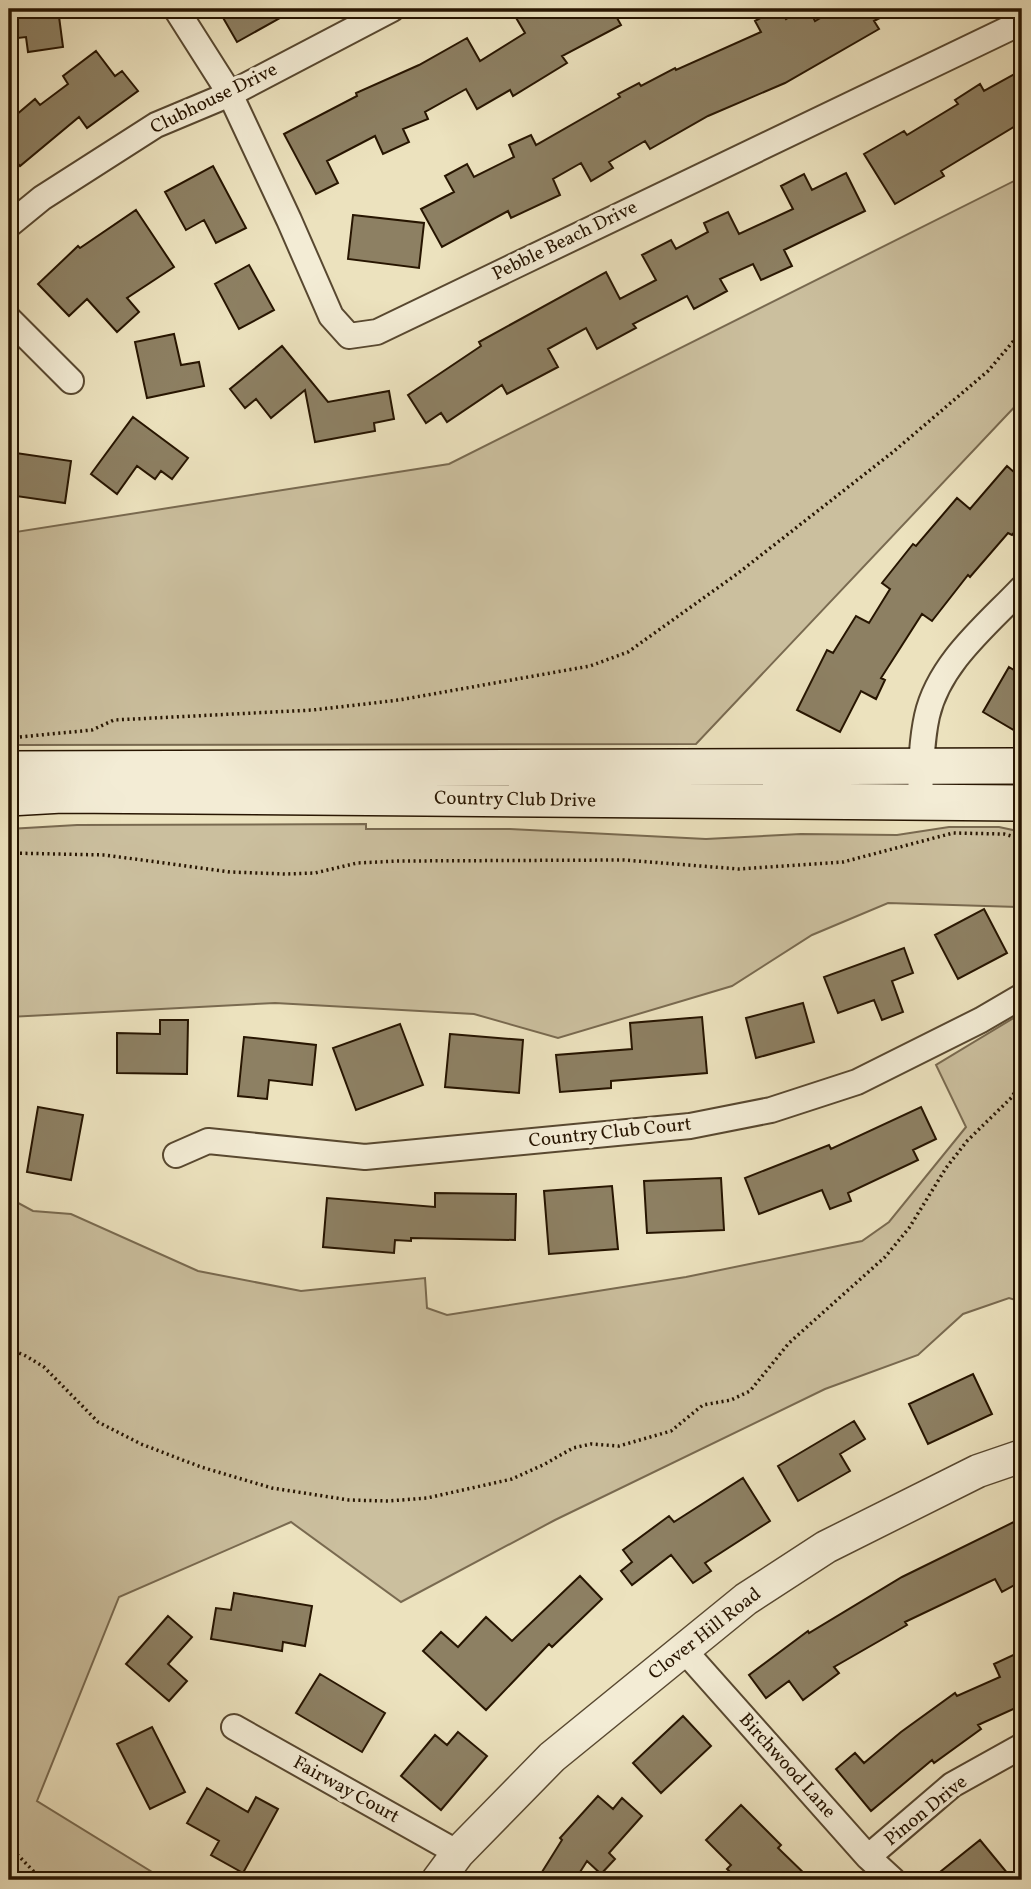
<svg xmlns="http://www.w3.org/2000/svg" width="1031" height="1889" viewBox="0 0 1031 1889" font-family="Vollkorn,serif">
<style>
.green{fill:#cbbf9e;stroke:#796a50;stroke-width:2}
.building{fill:#8d8063;stroke:#271501;stroke-width:2}
.lines{fill:none;stroke-linecap:round;stroke-linejoin:round}
.minor-casing{stroke:#584830;stroke-width:28}
.tertiary-casing{stroke:#584830;stroke-width:35}
.secondary-casing{stroke:#271501;stroke-width:38}
.path{stroke:#271501;stroke-width:3.5;stroke-dasharray:2 3.5;stroke-linecap:butt}
.minor{stroke:#f3ecd5;stroke-width:24}
.tertiary{stroke:#f3ecd5;stroke-width:32}
.secondary{stroke:#f3ecd5;stroke-width:35}
.labels{text-anchor:middle;dominant-baseline:central;stroke-width:7;stroke-linejoin:round;paint-order:stroke}
.street-label{font-size:19px;fill:#271501;stroke:#f3ecd5}
</style>
<rect width="100%" height="100%" fill="#ece2be"/>
<filter id="stains"><feTurbulence type="fractalNoise" baseFrequency=".00286" numOctaves="4"/><feColorMatrix values="0 0 0 0 .2 0 0 0 0 .09 0 0 0 0 .02 0 0 0 .5 -.17"/></filter>
<radialGradient id="worn" r=".72"><stop offset=".6" stop-color="#630" stop-opacity="0"/><stop offset="1" stop-color="#630" stop-opacity=".3"/></radialGradient>
<path class="green" d="M1022 177V399L696 744 9 745V533L449 464Z
M366 824V829H510L706 839 801 834 897 835 949 827H999L1022 832V909L1018 907 888 903 812 935 732 986 558 1038 474 1014 275 1003 9 1017V829L77 825Z
M1022 1013V1302L1009 1298 963 1314 918 1355 825 1389 555 1520 401 1602 291 1522 119 1597 37 1801 165 1880H9V1198L33 1211 71 1214 198 1271 301 1291 425 1278 427 1308 447 1315 686 1277 862 1241 889 1222 966 1127 936 1065Z"/>
<path class="building" d="M58 9 63 47 28 52 26 37 18 38 15 10Z
M218 9H296L237 42Z
M527 9H612L621 25 562 56 567 63 513 96 510 90 477 109 466 89 425 112 428 119 403 129 409 142 383 154 375 136 327 161 338 183 316 194 284 134 357 96 356 93 419 65 467 38 480 61 525 33 515 16Z
M777 9H780L786 19 802 9H809L815 21 836 9H897L874 21 879 29 785 83 708 116 650 149 645 141 609 162 613 168 591 181 581 163 553 179 560 195 511 218 508 211 442 247 421 209 454 192 445 176 467 164 474 177 514 157 509 145 531 135 536 145 620 97 618 94 639 83 641 86 675 68 676 70 761 32 755 21Z
M96 51 115 76 122 71 138 91 87 128 79 117 20 166 9 154V121L35 99 40 105 68 84 63 76Z
M1022 70V122L941 171 944 176 895 204 864 154 904 131 907 135 958 104 955 100 980 84 984 91Z
M213 166 246 228 216 243 204 220 186 230 165 192Z
M846 173 865 211 784 250 792 266 761 280 753 264 720 279 727 291 694 309 687 296 633 324 636 328 597 349 586 328 548 349 558 367 507 394 502 385 447 422 441 413 426 423 408 395 481 346 479 342 606 272 620 299 656 280 642 255 671 240 676 249 708 232 704 223 728 212 739 234 793 209 781 186 804 174 812 190Z
M136 210 174 267 127 298 139 312 117 332 87 299 69 316 38 284 78 246 80 248Z
M353 215 424 223 419 268 348 259Z
M249 265 274 310 239 329 215 284Z
M174 334 181 365 199 362 204 386 147 398 135 342Z
M282 346 328 402 389 391 394 419 374 423 375 431 315 442 305 390 271 418 256 399 245 408 230 389Z
M133 417 188 458 172 479 161 471 155 479 137 466 117 494 91 474Z
M9 452 71 461 65 503 9 495Z
M1007 466 1022 479V523L1012 535 1008 533 970 577 968 575 932 621 922 614 881 678 885 680 876 699 861 691 840 732 797 710 827 650 833 653 856 616 869 623 890 589 882 583 913 544 916 546 957 498 970 509Z
M1009 667 1022 675V735L983 712Z
M984 909 1007 953 958 979 935 935Z
M904 948 913 973 892 981 903 1012 882 1020 874 1000 838 1013 824 977Z
M803 1003 814 1042 756 1058 746 1018Z
M702 1017 707 1073 611 1081V1088L560 1092 556 1055 632 1049 630 1023Z
M160 1020H188L187 1074 117 1073V1033L160 1034Z
M400 1024 423 1085 356 1110 333 1048Z
M450 1034 523 1040 519 1093 445 1087Z
M244 1037 316 1045 312 1085 269 1080 267 1099 238 1096Z
M38 1107 83 1115 71 1180 27 1172Z
M921 1107 936 1139 913 1150 918 1160 848 1193 851 1201 830 1209 822 1190 759 1214 745 1178 829 1145 831 1149Z
M721 1178 724 1230 647 1233 644 1181Z
M612 1186 618 1249 549 1254 544 1191Z
M435 1193 516 1194 515 1240 411 1238V1241L395 1240 394 1253 323 1247 327 1198 435 1207Z
M973 1374 992 1414 928 1444 909 1404Z
M854 1421 865 1439 840 1454 850 1471 798 1501 778 1466Z
M743 1478 770 1521 705 1563 711 1571 693 1583 671 1555 632 1585 621 1571 632 1562 623 1550 669 1516 674 1522Z
M1022 1518V1581L1002 1592 995 1579 905 1622 907 1625 834 1667 839 1673 803 1700 789 1681 766 1698 749 1675 808 1631 809 1633 902 1577Z
M580 1576 602 1599 552 1647 549 1644 486 1710 423 1651 441 1632 458 1647 486 1617 512 1641Z
M234 1593 312 1606 305 1646 283 1642 282 1651 211 1639 216 1608 231 1610Z
M168 1616 192 1637 168 1664 187 1681 169 1701 126 1664Z
M1022 1651V1705L978 1725 981 1729 934 1763 932 1760 871 1811 836 1769 855 1753 864 1763 901 1732 955 1693 957 1696 1000 1677 994 1664Z
M320 1674 385 1713 362 1752 296 1713Z
M683 1716 711 1746 661 1793 633 1763Z
M152 1727 185 1792 150 1809 117 1744Z
M458 1732 487 1756 441 1810 401 1776 435 1735 447 1745Z
M207 1788 248 1812 256 1797 278 1809 243 1873 211 1855 219 1841 187 1823Z
M598 1796 613 1809 622 1798 642 1816 609 1853 615 1859 601 1874 587 1861 575 1880H537L562 1840 560 1838Z
M741 1805 781 1845 778 1848 811 1880H738L727 1869 731 1865 706 1840Z
M980 1840 1013 1880H930Z"/>
<g class="lines">
<defs>
<path id="minor" d="M176 9 230 94 289 220 331 316 349 336 377 332 1014 26 1022 19
M9 225 42 198 156 125 230 94 392 9
M9 319 71 381
M920 801C921 773 921 743 927 716 939 663 987 625 1022 588
M176 1155 208 1141 365 1157 690 1126 771 1110 857 1082 981 1020 1022 996
M683 1649 868 1857 893 1880
M234 1727 458 1853
M868 1857 952 1785 1022 1746"/>
<path id="tertiary" d="M438 1880 458 1853 552 1757 746 1599 826 1547 978 1471 1022 1456"/>
<path id="secondary" d="M9 769 1022 766
M9 798 62 795 1022 803"/>
</defs>
<use href="#minor" class="minor-casing"/>
<use href="#tertiary" class="tertiary-casing"/>
<use href="#secondary" class="secondary-casing"/>
<path class="path" d="M9 738 92 730 114 720 313 710 399 700 590 666 628 652 737 574 893 452 988 371 1022 331
M9 853 105 855 230 872 285 874 315 873 357 863 399 861 624 860 739 869 843 862 953 833 1004 834 1022 839
M9 1349 26 1356 44 1367 98 1422 141 1444 201 1467 272 1488 349 1500 388 1501 427 1498 512 1479 545 1464 573 1448 591 1444 619 1446 671 1431 703 1405 731 1400 750 1391 789 1343 885 1257 909 1228 946 1168 967 1141 1012 1097 1022 1080
M9 1835 11 1848 42 1880"/>
<use href="#minor" class="minor"/>
<use href="#tertiary" class="tertiary"/>
<use href="#secondary" class="secondary"/>
</g>
<g class="labels">
<g class="street-label">
<text transform="translate(214 99) rotate(-26)">Clubhouse Drive</text>
<text transform="translate(565 241) rotate(-26)">Pebble Beach Drive</text>
<text transform="translate(515 800) rotate(1)">Country Club Drive</text>
<text transform="translate(610 1133) rotate(-6)">Country Club Court</text>
<text transform="translate(705 1634) rotate(-38)">Clover Hill Road</text>
<text transform="translate(787 1766) rotate(48)">Birchwood Lane</text>
<text transform="translate(346 1790) rotate(29)">Fairway Court</text>
<text transform="translate(926 1811) rotate(-39)">Pinon Drive</text>
</g>
</g>
<rect width="1031" height="1889" fill="none" stroke="#ece2be" stroke-width="35"/>
<rect x="10" y="10" width="1010" height="1868" fill="none" stroke="#271501" stroke-width="3.5"/>
<rect x="18" y="18" width="996" height="1854" fill="none" stroke="#271501" stroke-width="2"/>
<rect width="100%" height="100%" filter="url(#stains)"/>
<rect width="100%" height="100%" fill="url(#worn)"/>
</svg>
